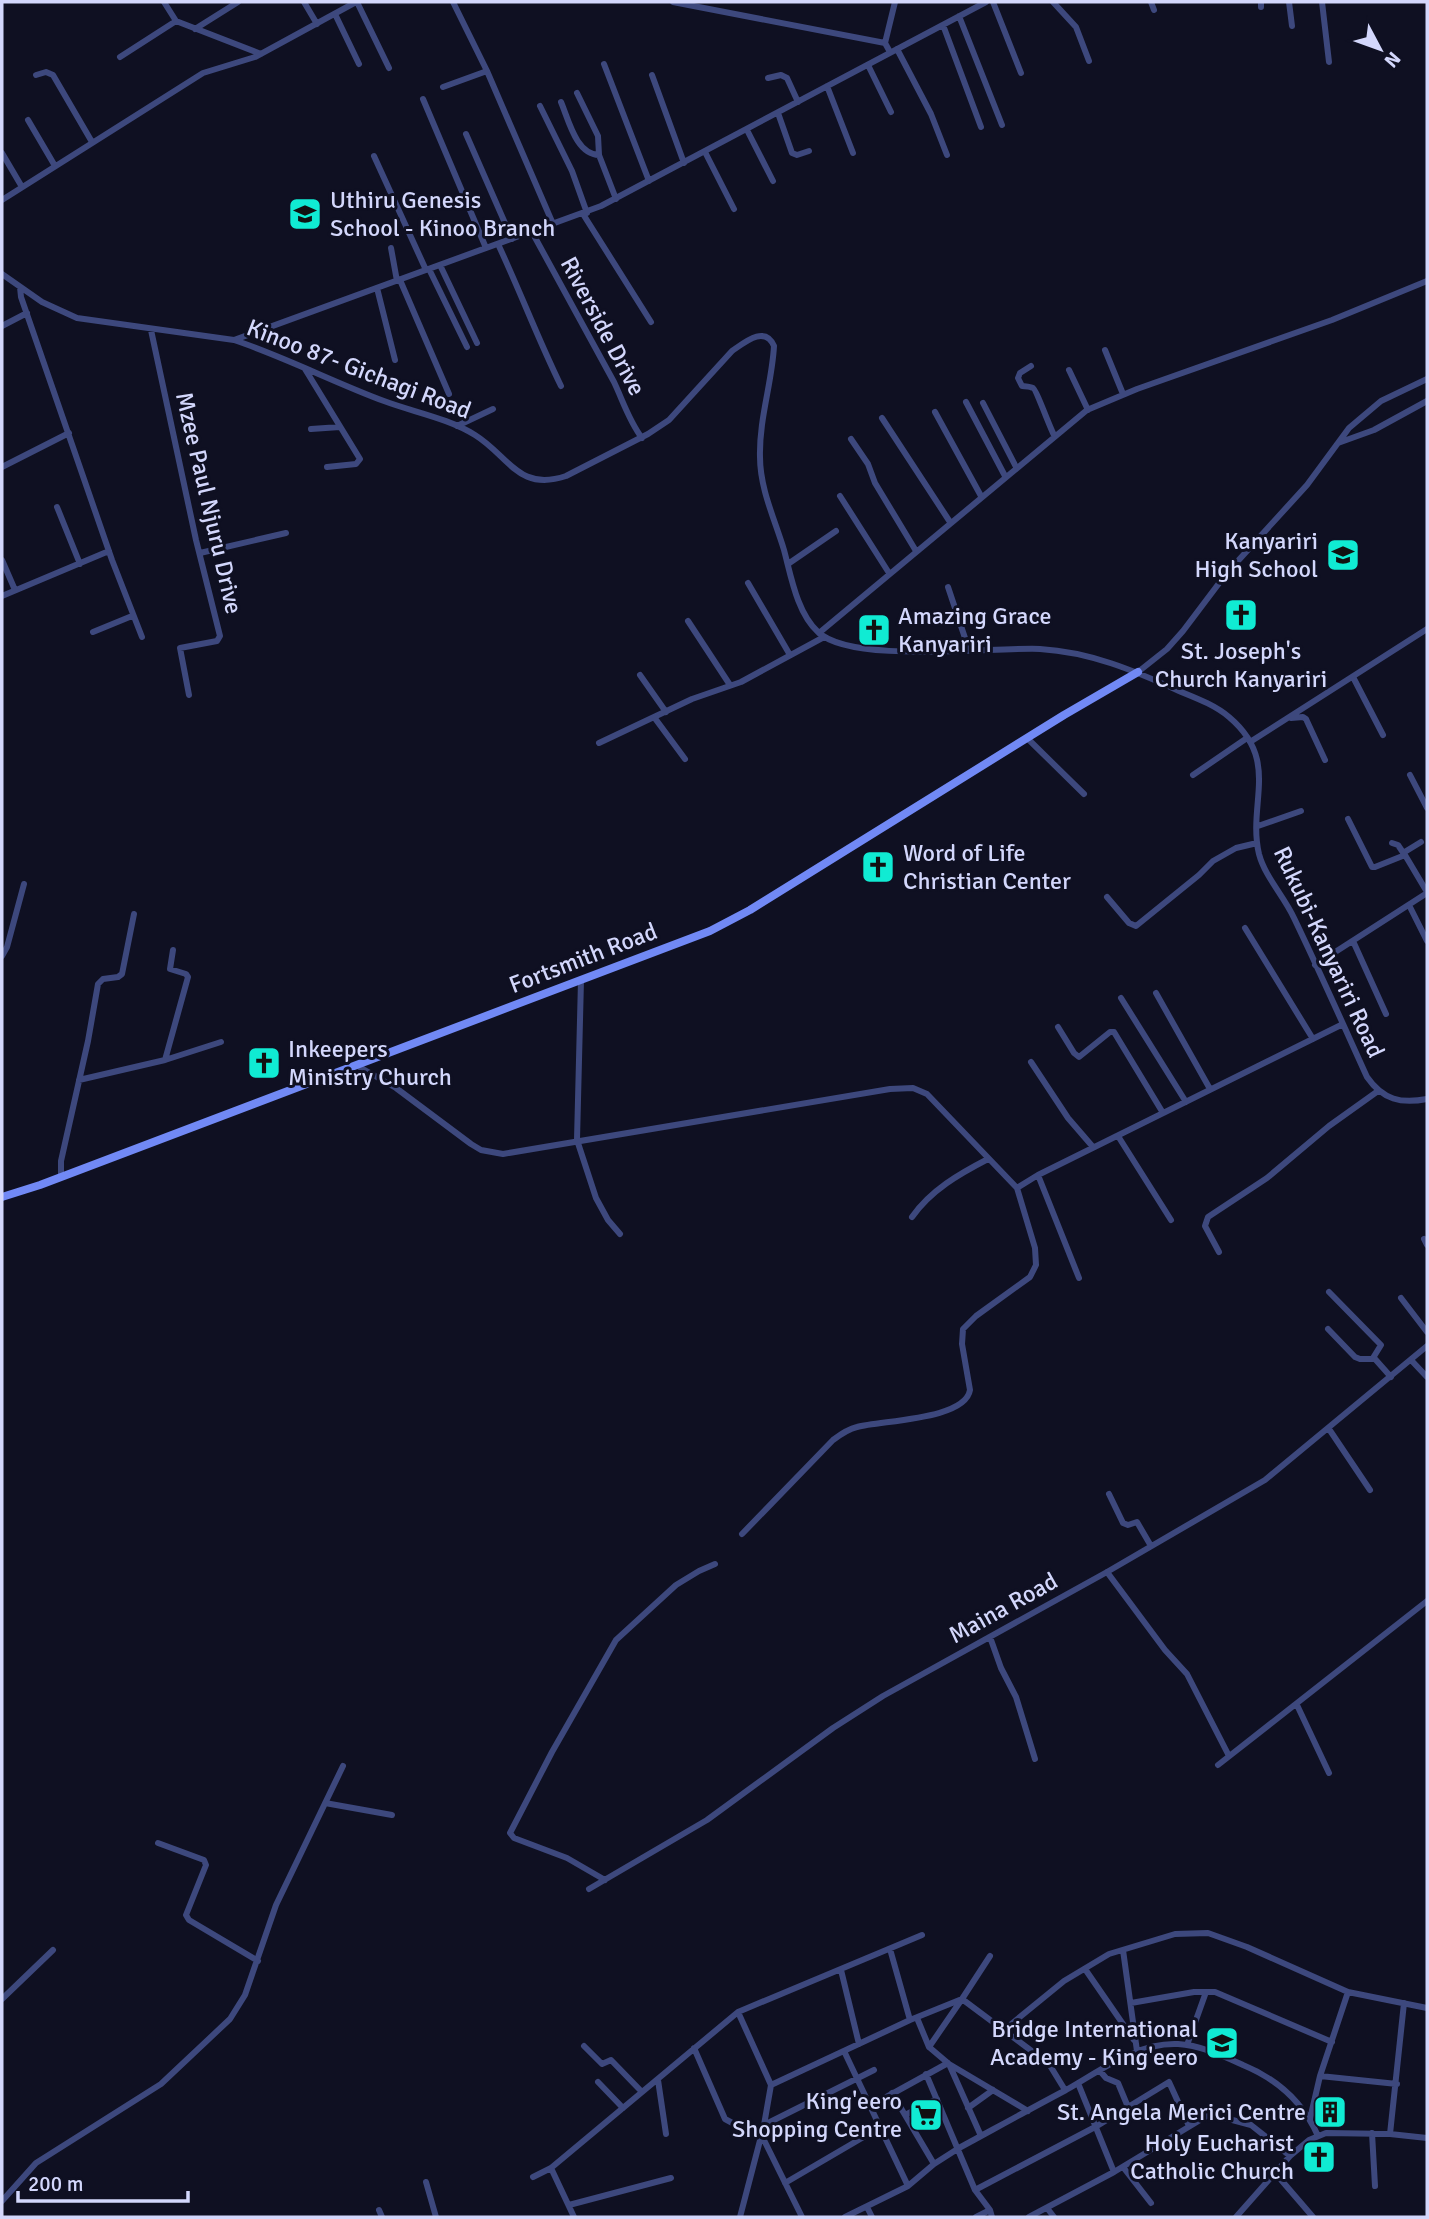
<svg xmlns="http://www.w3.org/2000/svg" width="1429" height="2219" viewBox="0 0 1429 2219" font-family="Signika,sans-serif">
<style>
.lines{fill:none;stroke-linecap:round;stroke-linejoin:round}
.street{stroke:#3d487d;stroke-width:6}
.secondary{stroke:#7189f5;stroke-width:8}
.labels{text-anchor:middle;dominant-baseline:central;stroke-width:6;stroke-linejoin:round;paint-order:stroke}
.poi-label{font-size:24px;fill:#d3d7fc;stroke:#0f1022;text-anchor:end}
.street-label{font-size:24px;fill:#d3d7fc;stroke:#0f1022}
</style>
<rect width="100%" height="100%" fill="#0f1022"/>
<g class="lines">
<path class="street" d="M164 2 176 21 261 54
M304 2 317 24
M357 2 389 68
M453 2 487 71 553 224
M673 2 885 43 890 52
M993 2 1021 73
M1053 2 1076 27 1089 61
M1151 2 1154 10
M1261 2V7
M1289 2 1292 26
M1322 2 1329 62
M335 14 359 64
M959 16 1002 125
M943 25 981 127
M195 29 238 2
M885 43 895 2
M897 49 931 114 947 155
M120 57 176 21
M604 64 649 181
M868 65 891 112
M36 75 46 72 53 75 92 142
M652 75 684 163
M768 78 781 75 787 78 798 102
M827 86 853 153
M443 87 487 71
M577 93 598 136 599 155 616 199
M423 99 486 248
M561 102C569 121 576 154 599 155
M540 106 572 171 587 213
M778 113 792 153 797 155 809 151
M28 120 55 166
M747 130 773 181
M466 134 512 239
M705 152 734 209
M2 153 22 187
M374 156 426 270
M2 200 203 73 255 57 356 2
M583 214 651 322
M532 232 614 382C623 401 629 421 642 438
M498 244C520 291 538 339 561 386
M391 248 397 281
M440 265 477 343
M429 269 467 347
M2 274 42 302 77 318 234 340C285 357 333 382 384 401 413 412 448 418 475 435 509 456 518 492 566 476L648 434 669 420 732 351C745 342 765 325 774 346 772 383 759 419 760 457 760 489 775 520 784 550 791 576 797 613 818 632 851 664 991 647 1040 649 1090 652 1133 670 1179 691 1196 698 1215 705 1229 717 1281 761 1247 803 1259 854 1265 877 1284 896 1294 918 1319 970 1343 1024 1367 1077 1383 1100 1401 1104 1427 1099
M400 280 449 394
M20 287 21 297 112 560 142 637
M377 288 395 360
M2 326 27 313
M151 330 196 540 220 636 217 641 180 648 189 695
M234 340 601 206 986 2
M1105 350 1123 394
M1031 366 1020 373 1018 378 1022 386C1024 386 1032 387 1033 388 1036 389 1050 428 1054 435
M305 369 360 459 356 464 327 467
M1069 370 1088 410
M966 402 1005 476
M983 403 1016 467
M935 412 981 496
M882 418 950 522
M457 426 493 409
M311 429 340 427
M851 439 868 464 875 483 916 551
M1338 443 1374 430 1427 401
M2 467 69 433
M840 496 889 573
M57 507 80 564
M200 553 286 533
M2 560 15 590
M788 564 836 531
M748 583 790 655
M948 587 969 650
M2 596 109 551
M688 621 730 685
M93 632 132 616
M819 633 1087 410 1137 389 1332 320 1427 281
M1138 672 1167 649 1183 631 1226 574 1307 485 1349 428 1381 401 1427 379
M640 675 666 712
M1353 677 1383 735
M654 717 685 759
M1291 718 1303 717 1306 719 1325 760
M1027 738 1084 794
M1250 742 1427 629
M599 743 692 699 741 682 824 637
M1193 775 1247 738
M1410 775 1427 808
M1348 819 1372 867H1375L1405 855 1427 892
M1258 826 1301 811
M1392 843 1398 845 1404 854
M1403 853 1421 842
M1107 897 1129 923 1136 926 1199 875 1213 861 1236 848 1257 843
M1409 905 1427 941
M1245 928 1313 1039
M1353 941 1386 1014
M2 956 7 947 24 884
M1315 965 1427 893
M581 980 577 1140 596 1198 608 1220 620 1234
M1156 993 1210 1089
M1121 998 1186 1102
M1058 1027 1074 1053 1079 1057 1110 1032H1114L1163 1113
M165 1060 188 977 186 974 170 969 173 950
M1031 1062 1068 1118 1093 1147
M356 1065 396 1088 471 1144 481 1150 503 1154 890 1089 913 1088 927 1094 1017 1188 1035 1248 1036 1265 1030 1277 976 1316 963 1329 962 1344 970 1390C965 1420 882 1420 857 1427 848 1429 841 1434 833 1440L742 1534
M79 1080 165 1060 221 1042
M1118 1136 1171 1220
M1038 1175 1079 1278
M61 1177V1161L88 1041 98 984 103 979 118 977 122 974 134 914
M1017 1188 1038 1175 1343 1024
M912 1217C931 1190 959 1174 988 1159
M1424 1239 1427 1245
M1219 1252 1205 1226 1208 1217 1267 1178 1329 1126 1378 1091
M1329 1292 1381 1345 1373 1358
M1401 1298 1427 1332
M1328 1329 1355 1357 1360 1359H1375L1391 1377
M1411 1360 1427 1377
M1329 1429 1370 1490
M1109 1494 1123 1523 1128 1525 1137 1522 1151 1546
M1107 1572 1165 1650 1187 1674 1229 1756
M990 1637 1001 1668 1016 1697 1035 1759
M1297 1705 1329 1773
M1218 1765 1427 1601
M325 1803 392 1815
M158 1843 204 1860 206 1865 186 1915 189 1920 258 1961
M605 1880 567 1858 514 1838 510 1833 552 1752 616 1640 676 1585 699 1571 715 1564
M589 1889 707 1820 833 1728 883 1696 1107 1572 1265 1480 1427 1346
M890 1949 910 2020
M1123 1950 1137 2051
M1085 1969 1134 2040
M841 1970 859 2044
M2 1999 53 1950
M1131 2003 1194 1992H1215L1332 2042
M738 2012 771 2085 764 2125 740 2217
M917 2018 929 2047
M1004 2030 1064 1981 1109 1954 1175 1934 1208 1933 1247 1947 1348 1992 1427 2008
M1187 2045 1206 1992
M584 2046 602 2064 611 2060 642 2092
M694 2048 725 2119 760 2138
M844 2051 908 2186
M949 2064 981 2136
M1100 2071 1106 2078 1118 2083 1128 2107
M926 2074 975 2190 990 2210 992 2217
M1320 2076 1397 2084
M658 2080 666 2134
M598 2082 623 2108
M1078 2083 1114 2172
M771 2085 910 2020 962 1999 990 1956
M892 2093 934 2164
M870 2106 948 2063
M968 2108 993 2090
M1028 2111 949 2064 929 2047 962 1999 1049 2064 1065 2090
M905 2115 937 2099
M1310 2119 1320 2076 1348 1992
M764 2125 874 2070
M1372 2133 1375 2186
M761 2134 802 2217
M1390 2134 1404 2003
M1123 2167 1151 2203
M551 2168 574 2217
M1276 2174 1313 2217
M533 2177 551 2168 738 2012 922 1935
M426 2182 436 2217
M785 2183 879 2128
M975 2190 1097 2126 1169 2082 1189 2126
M2 2201 36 2163 161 2084 230 2019 245 1995 276 1905 343 1766
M569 2205 671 2178
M867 2207 872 2217
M1047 2208 1054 2217
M379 2210 382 2217
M845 2217 908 2186 934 2164 959 2148C994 2129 1030 2109 1066 2090 1100 2071 1137 2042 1178 2044 1200 2045 1223 2056 1243 2065 1277 2079 1303 2102 1318 2136
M976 2217 990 2210
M1029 2217 1114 2172 1210 2114 1251 2125 1290 2156
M1236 2217 1290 2156 1309 2140 1326 2133 1390 2134 1427 2138"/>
<path class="secondary" d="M2 1197 40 1185 710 931 750 910 1064 715 1138 672"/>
</g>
<defs>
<symbol id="school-square" viewBox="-11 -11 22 22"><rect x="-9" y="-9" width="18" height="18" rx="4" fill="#10ebd3" stroke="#0f1022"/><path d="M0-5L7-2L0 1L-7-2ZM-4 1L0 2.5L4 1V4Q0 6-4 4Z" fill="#111"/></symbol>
<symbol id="church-square" viewBox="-11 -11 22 22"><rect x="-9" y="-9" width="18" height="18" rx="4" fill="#10ebd3" stroke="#0f1022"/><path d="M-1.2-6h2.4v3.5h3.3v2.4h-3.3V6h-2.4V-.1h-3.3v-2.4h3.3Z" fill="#111"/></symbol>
<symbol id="building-square" viewBox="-11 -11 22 22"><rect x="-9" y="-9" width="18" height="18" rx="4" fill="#10ebd3" stroke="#0f1022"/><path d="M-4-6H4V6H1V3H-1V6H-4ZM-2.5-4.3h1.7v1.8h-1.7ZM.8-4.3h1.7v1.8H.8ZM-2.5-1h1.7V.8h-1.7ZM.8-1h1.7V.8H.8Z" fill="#111"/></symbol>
<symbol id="supermarket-square" viewBox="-11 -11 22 22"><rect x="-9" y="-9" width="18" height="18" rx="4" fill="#10ebd3" stroke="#0f1022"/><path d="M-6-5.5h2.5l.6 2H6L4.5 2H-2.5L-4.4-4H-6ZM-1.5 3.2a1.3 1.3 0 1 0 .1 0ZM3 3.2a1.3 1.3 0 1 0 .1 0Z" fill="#111"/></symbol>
</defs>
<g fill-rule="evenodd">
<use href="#school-square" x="286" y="195" width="38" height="38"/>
<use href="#school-square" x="1324" y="536" width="38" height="38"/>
<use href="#church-square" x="1222" y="596" width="38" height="38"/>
<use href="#church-square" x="855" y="611" width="38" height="38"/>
<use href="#church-square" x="859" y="848" width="38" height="38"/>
<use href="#church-square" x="245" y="1044" width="38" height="38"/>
<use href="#school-square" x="1203" y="2024" width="38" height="38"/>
<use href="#building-square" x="1311" y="2093" width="38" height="38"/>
<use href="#supermarket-square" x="907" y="2096" width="38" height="38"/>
<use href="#church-square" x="1300" y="2138" width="38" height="38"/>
</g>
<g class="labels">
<g class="poi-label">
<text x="330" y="200" text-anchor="start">Uthiru Genesis<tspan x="330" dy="28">School - Kinoo Branch</tspan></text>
<text x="1318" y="541">Kanyariri<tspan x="1318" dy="28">High School</tspan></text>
<text x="898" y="616" text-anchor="start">Amazing Grace<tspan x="898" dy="28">Kanyariri</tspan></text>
<text x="1241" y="651" text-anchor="middle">St. Joseph's<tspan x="1241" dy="28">Church Kanyariri</tspan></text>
<text x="903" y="853" text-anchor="start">Word of Life<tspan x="903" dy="28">Christian Center</tspan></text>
<text x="288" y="1049" text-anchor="start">Inkeepers<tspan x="288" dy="28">Ministry Church</tspan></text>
<text x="1198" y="2029">Bridge International<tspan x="1198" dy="28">Academy - King'eero</tspan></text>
<text x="902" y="2101">King'eero<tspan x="902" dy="28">Shopping Centre</tspan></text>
<text x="1306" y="2112">St. Angela Merici Centre</text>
<text x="1294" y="2143">Holy Eucharist<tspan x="1294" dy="28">Catholic Church</tspan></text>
</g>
<g class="street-label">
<text transform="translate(603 326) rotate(62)">Riverside Drive</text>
<text transform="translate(359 369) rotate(21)">Kinoo 87- Gichagi Road</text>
<text transform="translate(209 503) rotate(77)">Mzee Paul Njuru Drive</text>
<text transform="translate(1329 952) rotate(65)">Rukubi-Kanyariri Road</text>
<text transform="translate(583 958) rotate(-21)">Fortsmith Road</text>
<text transform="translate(1003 1608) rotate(-29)">Maina Road</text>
</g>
</g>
<rect width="1429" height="2219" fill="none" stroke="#d3d7fc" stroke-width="7"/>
<g transform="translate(1380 49) rotate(131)" stroke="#0f1022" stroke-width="5" paint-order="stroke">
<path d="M0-5L12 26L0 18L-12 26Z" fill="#d3d7fc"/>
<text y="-10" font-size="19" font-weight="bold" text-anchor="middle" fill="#d3d7fc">N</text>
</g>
<path d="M18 2191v10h170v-10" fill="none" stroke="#d3d7fc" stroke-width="3.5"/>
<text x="28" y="2191" font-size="21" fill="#d3d7fc" stroke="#0f1022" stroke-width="5" paint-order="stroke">200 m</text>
</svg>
